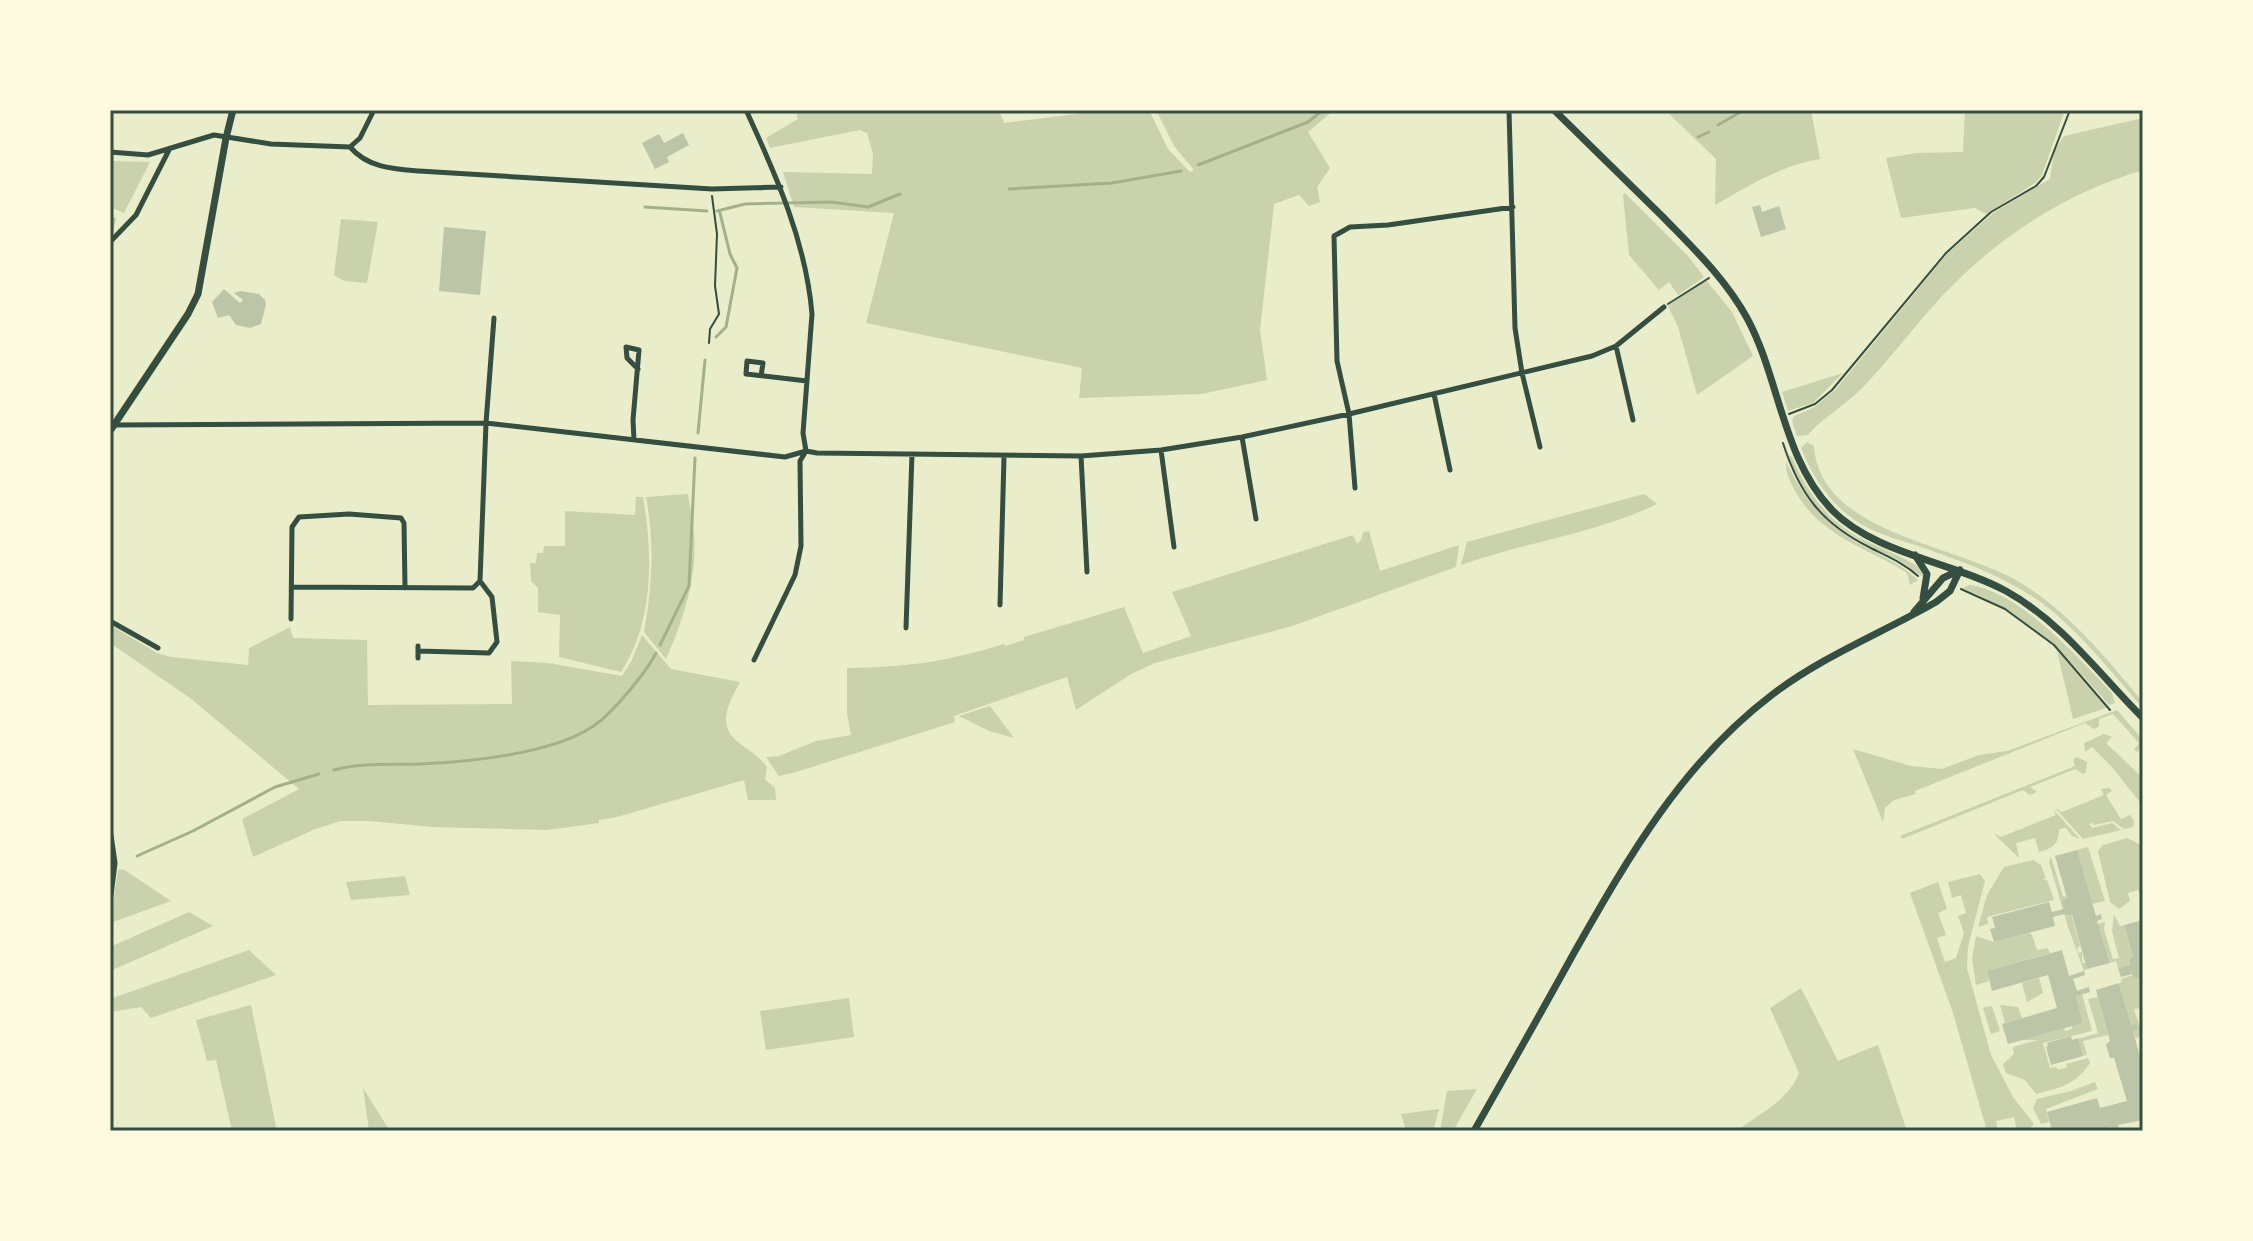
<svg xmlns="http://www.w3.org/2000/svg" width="2253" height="1241" viewBox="0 0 2253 1241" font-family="Poppins,sans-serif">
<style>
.green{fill:#cad2ad}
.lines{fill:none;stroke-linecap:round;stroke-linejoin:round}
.stream{stroke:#a3b18a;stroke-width:3}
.building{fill:#bcc5a7}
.path{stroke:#344e41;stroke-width:2}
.minor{stroke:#344e41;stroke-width:5}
.secondary{stroke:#344e41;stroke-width:7}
.neatline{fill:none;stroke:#344e41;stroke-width:3}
</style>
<rect width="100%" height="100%" fill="#e9edc9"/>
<path class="green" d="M795 110H999L1004 123 1092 112 1149 110 1168 149 1190 172 1194 170 1174 146 1156 110H1334L1308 132 1330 168 1317 187 1320 202 1309 206 1299 195 1274 204 1260 330 1267 380 1202 394 1079 398 1082 368 866 323 894 213 794 207 783 172 872 174 873 154 867 133 860 130 770 148 766 138 798 119Z
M1665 110H1811L1820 159C1784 164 1746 187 1715 205L1716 159Z
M1965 110H2065L2042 175 2035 183 1986 214 1975 208 1901 218 1886 158 1917 153 1963 152Z
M2143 118V170C2066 193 1999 236 1943 295 1915 325 1891 358 1863 387 1848 403 1820 420 1808 435L1797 436 1792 421 1794 416 1813 408 1836 389 1947 254 1993 213 2050 179 2054 151 2064 136Z
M113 161 150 162 124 213 110 207V173Z
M1625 193 1688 256 1704 277 1678 295 1669 282 1659 290 1629 255 1623 195Z
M341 219 378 222 367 283 344 281 334 275Z
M1706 280 1732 312 1753 356 1697 395 1678 327 1668 306Z
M1843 373 1813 403 1788 411 1782 392Z
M1807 442 1814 446C1820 535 1958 544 2021 583 2071 614 2106 658 2143 702V708C2108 669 2075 624 2030 595 1997 574 1961 561 1924 548 1903 541 1880 535 1861 524 1832 507 1813 478 1801 448Z
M1788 455 1792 457C1807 493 1830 524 1866 541 1884 550 1902 556 1918 567L1924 577C1915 573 1907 565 1898 560 1845 534 1809 515 1788 455Z
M1786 461C1803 499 1827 527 1865 547 1885 557 1902 565 1918 580L1910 585 1907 573C1865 546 1822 538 1795 491 1790 481 1785 472 1786 461Z
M688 494C689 504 692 514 693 525 700 569 684 619 666 659L644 632C652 586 655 544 646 497Z
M1644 494 1657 504C1595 534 1525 542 1461 565L1467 542Z
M636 497H643C653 554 654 622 621 672L559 657 560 615 538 612V588L531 581 530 563H536L537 553H543L544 546H565V511L635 515Z
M1369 531 1380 571 1459 545 1456 567 1292 626 1155 663 1131 674 1076 710 1067 677 954 716 955 722 796 772 779 776 766 757 779 756 816 741 851 735 847 714V668C908 667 945 662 1004 644L1005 646 1024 640V637L1124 607 1143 653 1191 636 1172 592 1353 535 1357 544 1361 540 1363 532Z
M1970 585C2020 592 2078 657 2112 693L2115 703 2109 705C2062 651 2031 617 1963 588Z
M110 625 157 653 171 657 248 665 249 648 290 627 293 638 367 640 368 705 512 704 511 661 548 663 622 676 631 662 642 635 671 669 740 682C728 705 715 727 742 745 751 752 760 757 767 767L765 779 775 788 776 800H748L744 780 617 817 599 820V823L547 830 433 827 369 821H340L313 830 253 857 242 819 299 789 190 698 110 643Z
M2057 651 2105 706 2106 708 2073 719Z
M990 706 1014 738 989 731 959 716Z
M2117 710 2143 740 2138 752 2134 750 2139 743 2113 714 2099 719V726L2094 729 2085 723 1915 791 1916 794 1894 800 1885 808 1883 822 1853 749 1911 766 1942 769 1979 755 2007 751Z
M2104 734 2112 737 2106 743 2143 778V806L2111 766 2092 747 2085 752 2084 743Z
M2077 757 2087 762 2086 772 2083 774 2075 769 2030 787 2037 792 2030 795 2023 790 1902 839 1900 836 2075 766 2073 759Z
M2109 788 2112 791 2106 795 2121 819 2130 815 2134 821 2133 827 2124 829 2113 821 2094 825 2092 823 2089 824 2092 828 2112 823 2121 830 2083 839 2055 808 2062 812 2104 795 2101 789Z
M2053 809 2080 839 2072 836 2066 828 2059 829C2059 843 2053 849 2039 852L2035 838 2016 843 2019 858 1993 833 2001 837 2056 815Z
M2127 838 2143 846V898L2138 890 2128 893 2130 901 2119 909 2110 902 2098 851 2103 845Z
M2088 847 2105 901 2092 904 2077 850Z
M2051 857 2063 896H2066L2080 946 2077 948 2078 953 2082 952V963H2085L2087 969 2084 971 2068 927 2049 862Z
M2033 860 2041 865 2046 878 2043 880H2047L2054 900 1987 917 1988 924 1978 927 1987 895 2004 867Z
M123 869 171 901 110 923 118 870Z
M1980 874 1985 881 1968 947 1967 968 1991 1055 2013 1097 2034 1124 2027 1131H2017L2014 1117 1996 1121 1998 1131H1987L1953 1013 1910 893 1938 882 1947 909 1938 913 1946 935 1937 938 1945 962 1956 958 1964 933 1958 916 1966 913 1961 895 1952 898 1948 882Z
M405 876 410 895 351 900 346 882Z
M189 912 213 926 110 971V947Z
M2114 914 2120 926 2124 925 2133 957 2129 959 2130 965 2118 968 2116 961 2110 963 2098 924 2105 922 2104 930 2113 959 2119 958 2112 931Z
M2029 933 2032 935 2037 950 2048 948 2050 953 1987 971 1989 981 1976 985 1972 959 1976 936 1994 942Z
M249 950 276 975 151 1018 141 1007 110 1012V999Z
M2133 975 2134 979 2143 977V985L2140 986 2143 1008 2134 1009 2143 1036 2135 1038 2133 1031 2138 1029 2136 1025H2131L2119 983 2122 982 2121 979Z
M2039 978 2043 993 2027 1002 2022 983Z
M1801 988 1838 1061 1878 1045 1907 1131H1736C1759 1114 1789 1100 1799 1073L1770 1008Z
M2082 994 2092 1031 2043 1043 2050 1068 2056 1067 2058 1070 2067 1067 2066 1064 2088 1058 2090 1063C2074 1086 2061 1087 2036 1094L2025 1080 2006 1073 2003 1064 2014 1054 2013 1047 2038 1040H2021L2064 1028 2065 1031 2072 1029V1026L2083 1023 2076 996Z
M2098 997 2108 1035 2083 1041 2087 1055 2083 1056 2078 1039 2098 1033 2088 999Z
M849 998 854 1037 766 1050 760 1011Z
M251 1005 277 1131H232L216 1060 207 1061 196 1020Z
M2000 1005 2018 1007 2022 1018 2005 1023Z
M1992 1006 2000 1031 1991 1034 1983 1008Z
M2095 1082 2098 1089 2046 1109 2049 1122 2041 1124 2033 1108 2037 1099 2071 1091Z
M363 1088 390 1131H369Z
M1477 1089 1453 1131H1440L1447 1091Z
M1439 1109 1433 1131H1406L1401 1114Z"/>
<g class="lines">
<path class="stream" d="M1718 125 1744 110
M1698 137 1709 132
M1198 165 1308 122 1323 110
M1009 189 1112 183 1181 171
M645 207 707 211
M717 211 745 204 832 202 868 207 900 194
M716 337 726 327 737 268 730 254 720 213
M698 433 705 360
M660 645 689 586 695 458
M334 770C362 762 392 765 420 764 468 762 551 754 592 727 611 715 646 673 656 653
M137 856 193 831 275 787 319 774"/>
</g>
<path class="building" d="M683 133 689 145 667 157 669 162 655 169 642 143 659 134 664 143Z
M1760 205 1762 212 1779 206 1786 229 1761 237 1752 207Z
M110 217 116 218 113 233 110 232Z
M444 227 486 231 480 295 439 291Z
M224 289 240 303 243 300 234 293 240 291 259 294 265 300 266 304 261 324 250 328 236 325 229 315 218 318 212 302Z
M2077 850 2096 916 2101 914 2102 919 2097 921 2110 963 2087 969 2072 915 2065 914 2053 917 2055 926 1994 942 1990 929 1995 928 1992 917 2049 902 2052 912 2064 909 2062 901 2067 898 2055 856Z
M2143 920V977L2134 979 2132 974 2121 977 2118 968 2130 965 2129 959 2133 957 2124 925Z
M2062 950 2069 976 2084 971 2085 975 2073 979 2077 991 2089 987 2090 992 2076 996 2083 1023 2008 1044 2002 1024 2057 1008 2048 975 1992 991 1987 971Z
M2119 983 2131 1025 2136 1024 2138 1029 2133 1031 2143 1068V1120L2118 1125 2119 1128 2113 1129 2112 1127 2106 1129 2107 1131H2052L2047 1112 2097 1098 2100 1108 2127 1101 2114 1058H2110L2106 1044 2110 1041 2096 990Z
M2071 1036 2072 1040 2078 1038 2083 1056 2051 1065 2046 1047 2048 1046 2047 1043Z"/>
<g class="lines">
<path class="path" d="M1668 304 1709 278
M709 343 710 329 719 314 715 286 717 234 712 196
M1789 414 1815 404 1832 390 1946 253 1991 212 2036 186 2044 177 2070 110
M1783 443C1799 493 1821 523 1869 547 1886 556 1904 563 1918 576
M1961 589 2005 609 2054 645 2110 710"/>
<path class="minor" d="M746 110C776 175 806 242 812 314L803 433 806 451 800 461 801 546 795 575 754 660
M1509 110 1515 328 1522 373 1540 447
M350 147C368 168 394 169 419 171L712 189 781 187
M110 152 148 155 214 135 271 144 350 147 360 138 374 110
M110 242 136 215 169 150
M1616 346 1633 420
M761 376 763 363 747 361 746 374 807 381
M1434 394 1450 470
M115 425 486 423 785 457 806 451 817 453 1081 456 1161 450 1242 437 1349 414 1592 356 1616 346 1664 307
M1242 437 1256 519
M634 440 633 420 639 350 626 347 627 358 638 369
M1161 450 1174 547
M1081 456 1087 572
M1355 488 1349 414 1337 361 1334 236 1350 227 1388 225 1513 207
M292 587 473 588 480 581 486 423 494 318
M1000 605 1004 457
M291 619 292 527 299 517 349 514 401 518 404 523 405 588
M110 621 158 648
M906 628 912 454
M418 651 489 653 497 642 492 597 480 581
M418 658V646"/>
<path class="secondary" d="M1554 110C1590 145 1626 181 1662 216 1693 248 1725 278 1747 318 1780 379 1782 458 1832 510 1875 554 1953 562 2006 591 2062 622 2099 674 2143 718
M110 431 188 314 198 294 226 138 233 110
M1915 555 1927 574 1923 598
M1914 612 1943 578 1960 570
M110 835 114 863 110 895
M1474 1131C1508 1071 1542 1011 1575 951 1629 856 1683 762 1773 694 1823 656 1882 633 1936 602L1950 591 1960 570"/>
</g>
<rect width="2253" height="1241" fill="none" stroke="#fefae0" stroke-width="224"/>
<rect x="112" y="112" width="2029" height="1017" class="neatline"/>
</svg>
